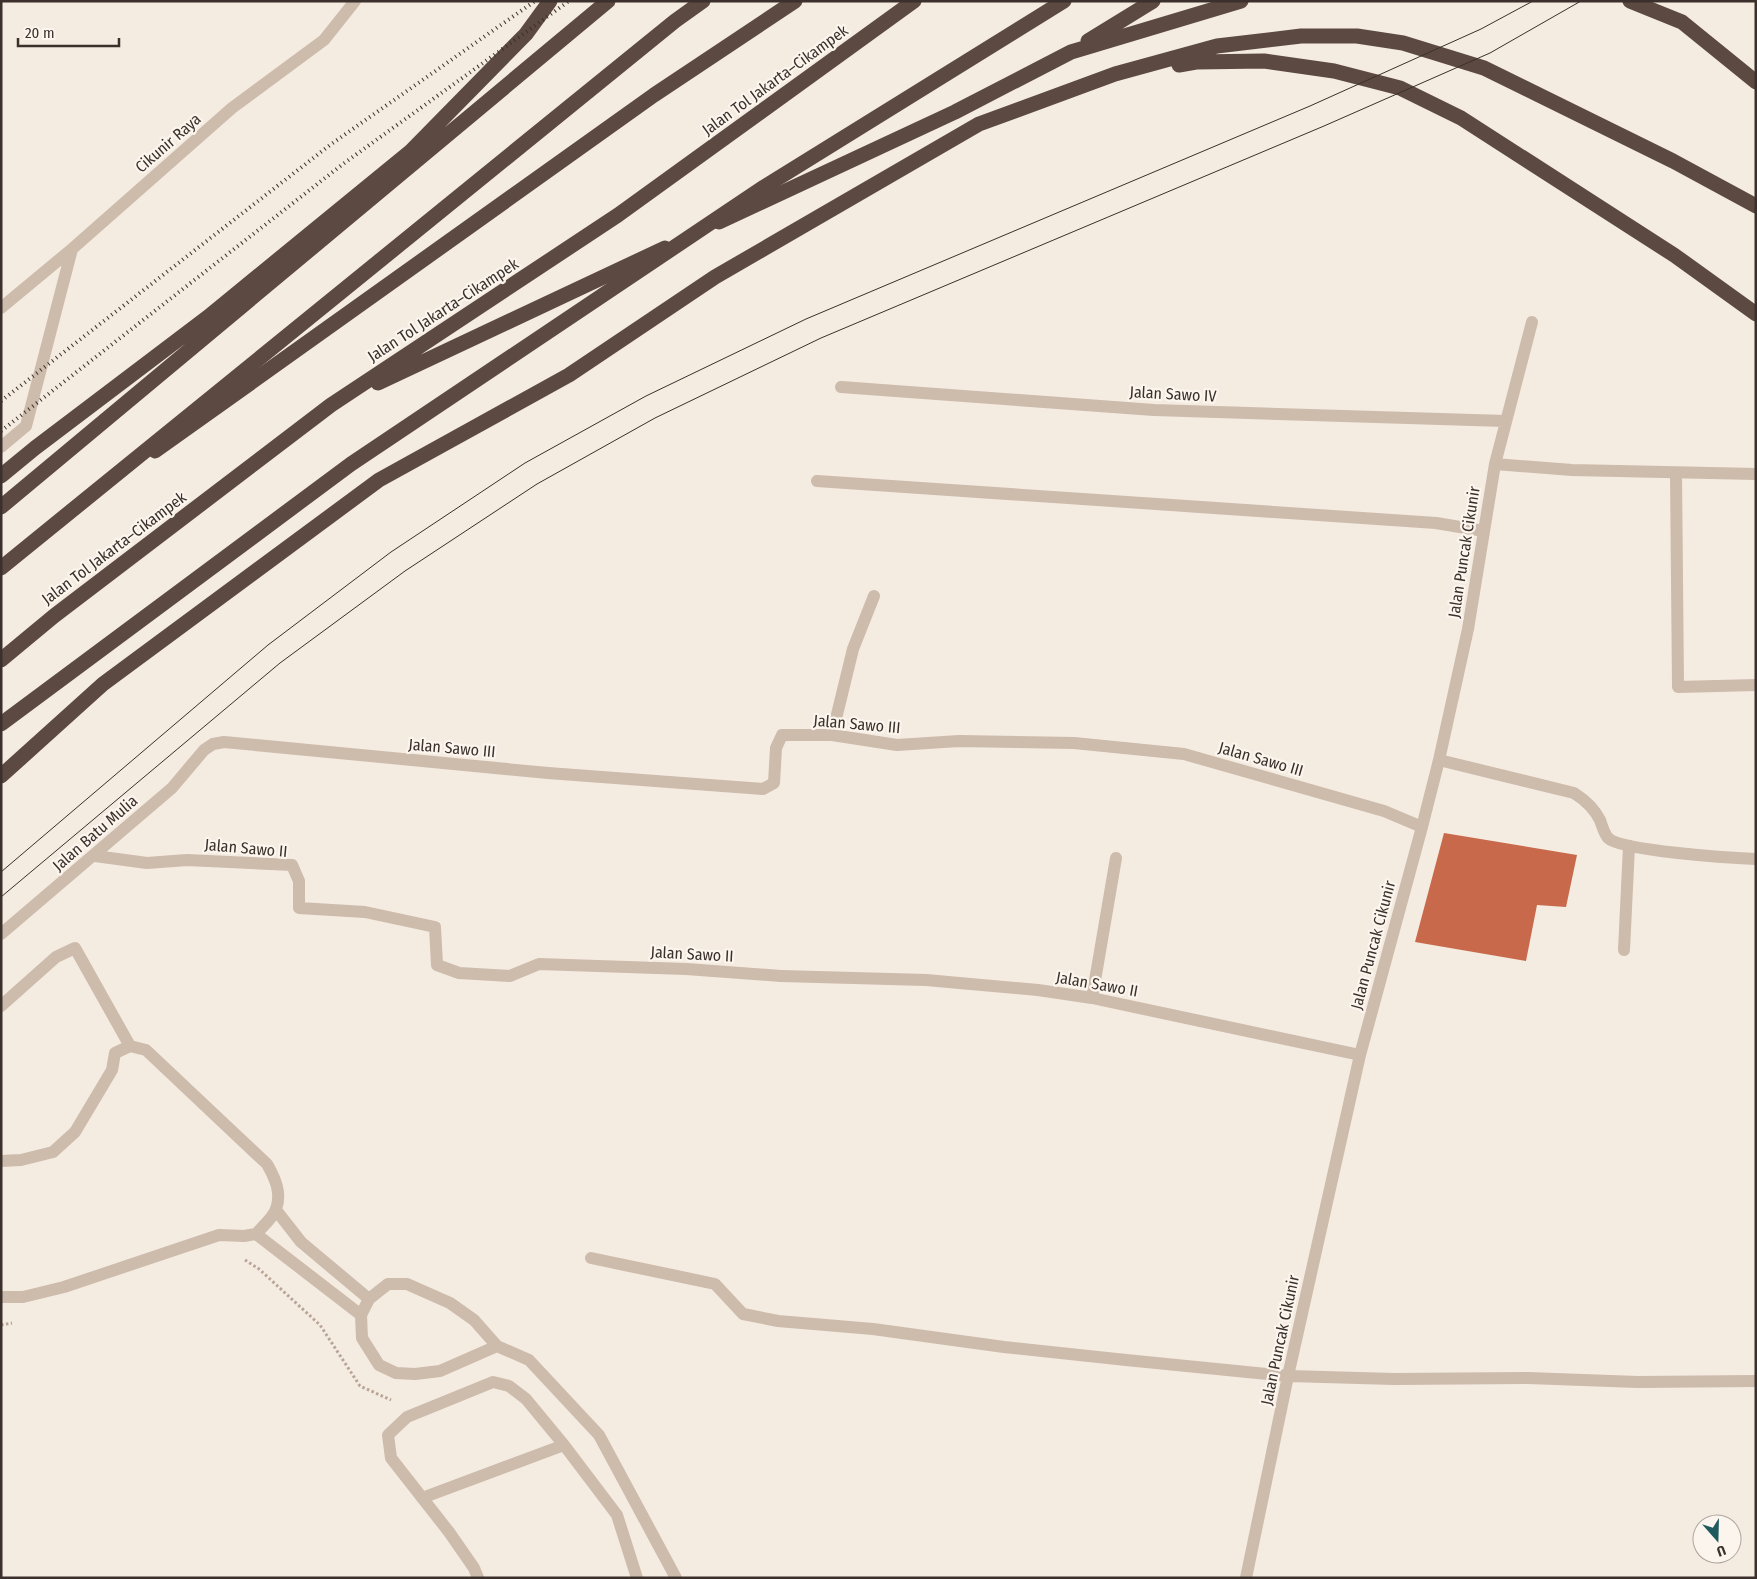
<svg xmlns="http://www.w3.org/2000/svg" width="1757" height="1579" viewBox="0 0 1757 1579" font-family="'Fira Sans Condensed',sans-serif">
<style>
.building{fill:#c8694b}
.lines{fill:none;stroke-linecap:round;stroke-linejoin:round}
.path{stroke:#b9a596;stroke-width:3;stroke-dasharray:2.5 2.5;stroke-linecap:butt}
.service{stroke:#cdbbac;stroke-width:12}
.minor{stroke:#cdbbac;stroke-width:12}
.tertiary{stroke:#cdbbac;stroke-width:12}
.motorway{stroke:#5c4a42;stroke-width:15}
.tram{stroke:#3b302b;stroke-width:1}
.rail{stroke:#3b302b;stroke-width:4;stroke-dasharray:1 4;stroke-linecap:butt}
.motorway-bridge{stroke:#5c4a42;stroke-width:15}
.labels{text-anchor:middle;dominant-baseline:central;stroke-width:4.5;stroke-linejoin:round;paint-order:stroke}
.street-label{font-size:16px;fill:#3b302b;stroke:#fbf5ee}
</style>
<rect width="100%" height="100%" fill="#f4ebe1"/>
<path class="building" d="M1444 833 1577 855 1566 907 1537 905 1526 961 1415 942Z"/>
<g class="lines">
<path class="path" d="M245 1260 259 1269 320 1325 360 1386 391 1400
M1 1325 12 1323"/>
<path class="service" d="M1676 473 1678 687 1756 685
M95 856 147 863 187 860 292 865 299 881V908L365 912 435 927 437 965 459 973 510 976 539 964 686 969 781 976
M1624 950 1629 846
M1 1006 56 957 75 948 130 1046
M1 1161 21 1160 53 1152 75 1132 112 1070 115 1053 130 1046 146 1050 267 1164C275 1178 282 1193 276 1209 273 1218 262 1227 256 1234L244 1236 219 1235 64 1287 23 1297H1
M276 1210 301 1242 369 1299
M256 1234 361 1315
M497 1346 440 1371 415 1374 396 1373 379 1365 362 1338 361 1315 369 1299 388 1284H407L450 1303 474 1320 497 1346 529 1360 599 1435 676 1578
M422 1498 564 1445
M478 1578 474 1568 449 1532 391 1458 388 1435 407 1417 493 1382 509 1386 526 1399 564 1445 617 1515 637 1578"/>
<path class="minor" d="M841 387 1154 410 1505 421
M1495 464 1572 470 1756 474
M817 481 1436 523 1484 531
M832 735 853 649 874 596
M1439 760 1574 793C1585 800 1594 808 1600 820 1602 826 1604 833 1608 838 1621 851 1732 858 1756 859
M1 934 172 788 204 750 213 744 224 742 548 773 763 789 774 783 776 748 782 735H832L897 745 959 741 1074 743 1184 754 1384 811 1422 827
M781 976 926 980 1038 990 1092 998 1360 1055
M1092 998 1116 858
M591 1258 715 1284 743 1314 778 1321 873 1329 1004 1347 1126 1360 1288 1376 1394 1379 1528 1378 1638 1382 1756 1381
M1246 1578 1288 1376 1360 1055 1422 827 1439 760 1468 629 1495 464 1532 322"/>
<path class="tertiary" d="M1 308 72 249 232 108 324 40 355 1
M1 447 26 426 72 249"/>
<path class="motorway" d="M1630 1 1682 22 1756 82
M1088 41 1153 1
M1179 65 1196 62 1264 61 1334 71 1400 88 1461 118 1674 255 1756 314
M719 222 955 112 1071 52 1241 1
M378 383 665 248
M155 451 654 95 795 1
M1 476 35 448 208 317 411 151 526 34 550 1
M1 507 608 1
M1 660 54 616 331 405 618 215 914 1
M1 776 103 684 379 480 569 375 715 277 979 124 1115 74 1217 46 1301 36H1357L1403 43 1484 68 1673 161 1756 206"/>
<path class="tram" d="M1 872 268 645 391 552 525 463 646 396 806 319 1310 106 1481 29 1533 1
M1 897 280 663 405 571 537 484 655 418 821 338 1324 126 1490 53 1581 1"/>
<path class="rail" d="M1 401 330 145 535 1
M1 431 343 164 569 1"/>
<path class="motorway-bridge" d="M1 568 675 21 703 1
M1 724 351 464 764 187 1064 1"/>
</g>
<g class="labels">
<g class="street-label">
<text transform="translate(775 80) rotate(-36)">Jalan Tol Jakarta–Cikampek</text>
<text transform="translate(168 143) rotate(-41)">Cikunir Raya</text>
<text transform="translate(443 310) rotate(-33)">Jalan Tol Jakarta–Cikampek</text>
<text transform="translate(1173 394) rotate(3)">Jalan Sawo IV</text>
<text transform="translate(114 548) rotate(-37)">Jalan Tol Jakarta–Cikampek</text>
<text transform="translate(1464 552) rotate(-81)">Jalan Puncak Cikunir</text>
<text transform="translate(857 724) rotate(5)">Jalan Sawo III</text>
<text transform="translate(452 748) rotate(5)">Jalan Sawo III</text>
<text transform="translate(1261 759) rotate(16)">Jalan Sawo III</text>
<text transform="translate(95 833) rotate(-41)">Jalan Batu Mulia</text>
<text transform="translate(246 848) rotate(5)">Jalan Sawo II</text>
<text transform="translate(1373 945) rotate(-75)">Jalan Puncak Cikunir</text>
<text transform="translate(692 954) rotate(3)">Jalan Sawo II</text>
<text transform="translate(1097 984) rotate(10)">Jalan Sawo II</text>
<text transform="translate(1280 1340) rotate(-78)">Jalan Puncak Cikunir</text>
</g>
</g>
<rect width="1757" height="1579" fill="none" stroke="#3b302b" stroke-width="5"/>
<g transform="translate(1717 1539) rotate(160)"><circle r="24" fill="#fbf5ee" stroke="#aea6a0"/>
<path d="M0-4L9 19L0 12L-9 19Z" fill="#1f5a5e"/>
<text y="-8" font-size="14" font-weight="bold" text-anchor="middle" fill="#3b302b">U</text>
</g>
<path d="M18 38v8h101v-8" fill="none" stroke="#3b302b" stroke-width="2.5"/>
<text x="25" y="38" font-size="15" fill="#3b302b" stroke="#fbf5ee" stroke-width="4" paint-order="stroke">20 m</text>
</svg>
